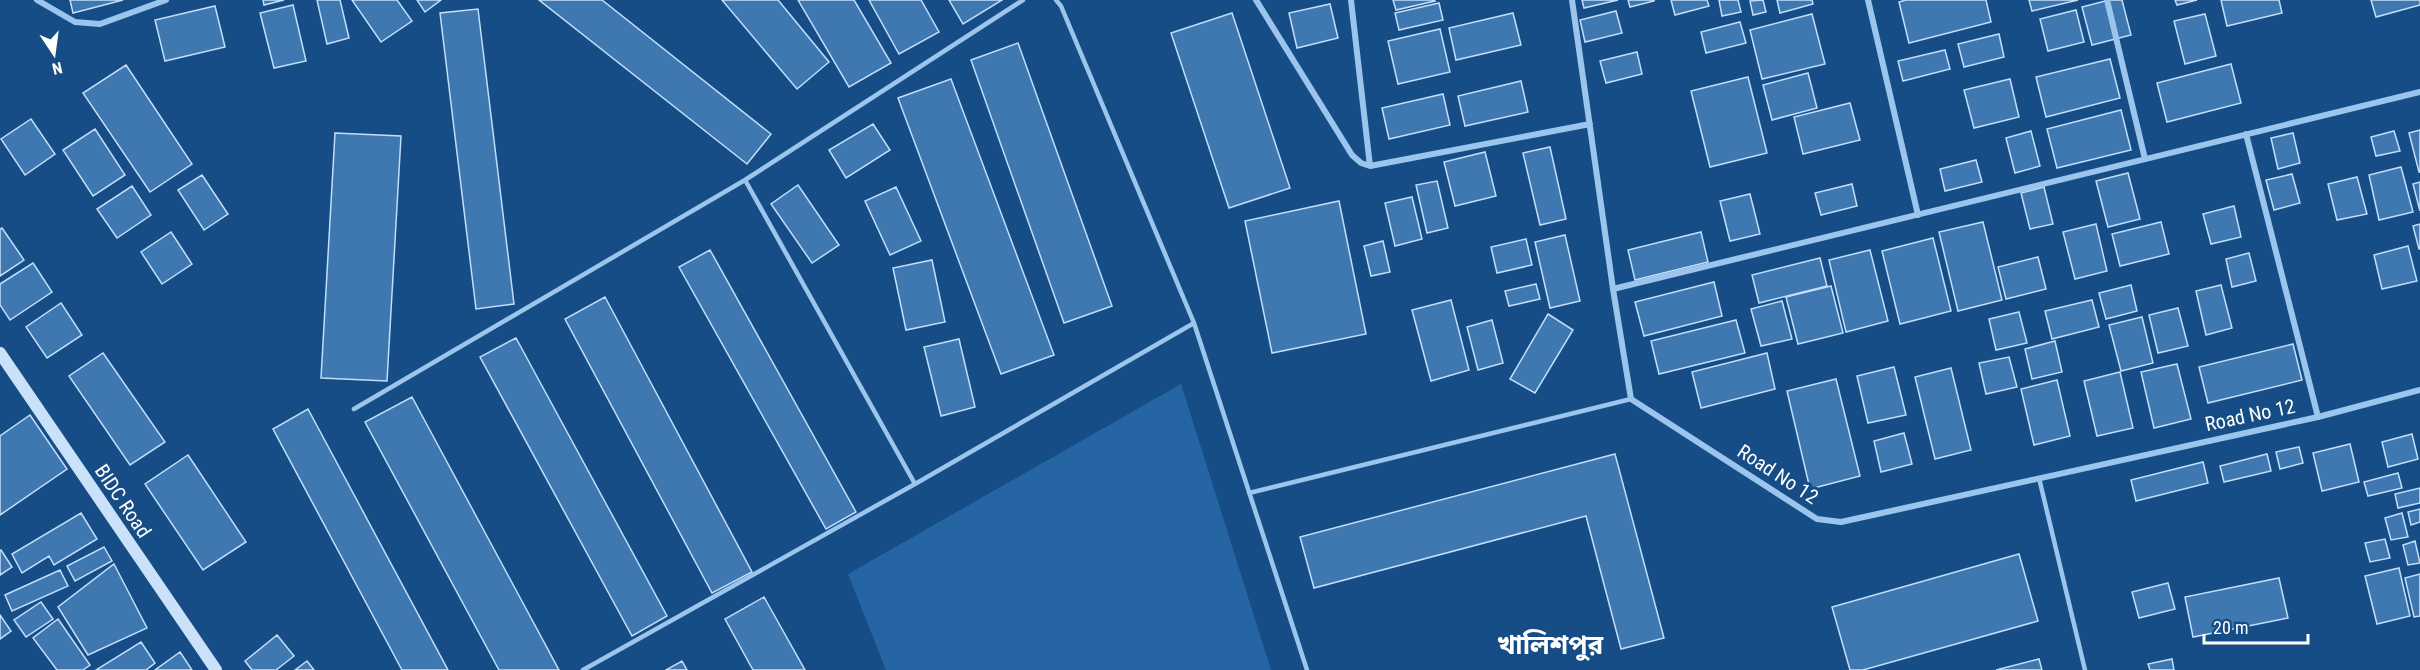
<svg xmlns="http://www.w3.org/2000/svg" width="2420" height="670" viewBox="0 0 2420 670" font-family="'Roboto Condensed','Noto Sans Bengali',sans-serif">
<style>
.green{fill:#2665a3}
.building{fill:#3f77b0;stroke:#c2defa;stroke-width:1.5}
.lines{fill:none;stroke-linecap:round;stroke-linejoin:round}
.service{stroke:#9cc5ed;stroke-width:4.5}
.minor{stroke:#9cc5ed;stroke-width:6}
.secondary{stroke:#c9e1f9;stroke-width:12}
.labels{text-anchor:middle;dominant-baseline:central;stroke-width:6;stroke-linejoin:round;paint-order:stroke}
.street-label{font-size:20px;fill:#fff;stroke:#174d86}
.district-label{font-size:26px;font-weight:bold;fill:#fff;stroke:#174d86}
</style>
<rect width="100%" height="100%" fill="#174d86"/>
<path class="green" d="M1181 384 1271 670H886L848 574Z"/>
<path class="building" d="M70 0H123L73 13Z
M263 0H284L264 5Z
M317 0H340L349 38 327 44Z
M352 0H397L412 21 381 42Z
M417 0H441L425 12Z
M539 0H602L771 134 747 164Z
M722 0H778L829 62 797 89Z
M798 0H854L891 63 849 87Z
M869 0H921L939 32 899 54Z
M949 0H1002L963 24Z
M1393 0H1434L1435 1 1396 10Z
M1582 0H1618L1584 8Z
M1628 0H1654V1L1630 7Z
M1671 0H1707L1709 6 1675 15Z
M1719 0H1738L1741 12 1722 16Z
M1763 0 1766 12 1753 15 1750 1Z
M1777 0H1812L1813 4 1780 13Z
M1906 0H1986L1991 22 1909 43 1899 2Z
M2029 0H2078L2032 11Z
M2109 0H2122L2131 35 2092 45 2082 7Z
M2175 0H2197L2177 5Z
M2221 0H2279L2282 13 2227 26Z
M2371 0H2420V5L2376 17Z
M1439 3 1443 20 1399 30 1395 13Z
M1330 4 1338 38 1297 48 1289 13Z
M293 5 306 61 274 68 260 13Z
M215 6 225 47 165 61 155 20Z
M478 9 514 304 476 309 440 13Z
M2076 10 2084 42 2048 51 2040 19Z
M1616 11 1622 33 1585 42 1580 20Z
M1232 13 1290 188 1229 208 1171 33Z
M1513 13 1521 45 1456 60 1449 28Z
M1812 14 1825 64 1762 79 1750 30Z
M2205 14 2216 56 2185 64 2174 21Z
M1740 22 1746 43 1706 53 1701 32Z
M1440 29 1450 72 1398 84 1388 41Z
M1999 34 2004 57 1964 67 1958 44Z
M1018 43 1112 306 1064 323 971 60Z
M1945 50 1950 69 1903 81 1898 61Z
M1637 52 1642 74 1606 83 1600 61Z
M2110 59 2120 98 2046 117 2036 77Z
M2231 64 2241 103 2167 122 2157 83Z
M126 65 192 164 150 192 83 93Z
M1808 73 1817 108 1772 120 1763 85Z
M1748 77 1767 153 1710 167 1691 91Z
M951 79 1054 355 1001 374 898 98Z
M2010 79 2019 117 1974 128 1964 90Z
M1521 81 1528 112 1465 126 1458 96Z
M1443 94 1450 125 1389 139 1382 108Z
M1850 103 1860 140 1803 154 1794 117Z
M2121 110 2131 150 2057 168 2047 129Z
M31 119 55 154 25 175 1 139Z
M873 124 890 150 846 178 829 150Z
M95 129 125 175 93 196 63 150Z
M2420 130V172H2419L2409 133Z
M2031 131 2040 166 2015 173 2006 138Z
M2394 131 2400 151 2376 156 2371 137Z
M335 133 401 136 387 381 321 378Z
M2293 133 2300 163 2278 169 2271 138Z
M1550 147 1566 219 1540 225 1523 153Z
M1485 152 1496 196 1455 206 1444 162Z
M1976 160 1982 182 1945 191 1940 169Z
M2401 167 2413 212 2379 220 2369 175Z
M2128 173 2140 219 2108 227 2096 181Z
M2292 174 2300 203 2274 210 2266 180Z
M202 175 228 214 204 230 178 190Z
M2357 177 2367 214 2337 220 2328 184Z
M1437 181 1448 228 1427 233 1416 185Z
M2420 182V211L2413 184Z
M1852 184 1857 206 1821 215 1815 193Z
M798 185 839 245 812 263 771 204Z
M132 186 151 215 117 238 97 209Z
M896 187 921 241 890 255 865 201Z
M2044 187 2053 224 2030 229 2021 193Z
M1750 194 1760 234 1730 241 1720 201Z
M1412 197 1422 239 1395 246 1385 203Z
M1339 201 1366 334 1272 353 1245 221Z
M2234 206 2241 237 2211 244 2203 214Z
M1983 222 2002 300 1958 311 1939 232Z
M2161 222 2169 254 2120 266 2112 234Z
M2096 224 2107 271 2075 279 2063 232Z
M2420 224V249H2419L2413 226Z
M2 228 24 260 0 276V229Z
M171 232 192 264 162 284 141 252Z
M1701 232 1708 262 1635 280 1628 250Z
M1565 235 1580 301 1550 308 1535 242Z
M1933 238 1951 311 1900 324 1882 251Z
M1526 239 1532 265 1497 273 1491 247Z
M1383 241 1390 272 1371 276 1364 246Z
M2408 246 2417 281 2382 289 2374 255Z
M710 250 856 512 826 529 679 267Z
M1870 250 1888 321 1846 332 1829 260Z
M2249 253 2256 281 2232 287 2226 259Z
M2038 257 2046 289 2006 299 1998 267Z
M1820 258 1827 286 1759 303 1752 275Z
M932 260 945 322 906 330 893 268Z
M33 263 52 292 10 320 0 305V284Z
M1714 282 1722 316 1644 336 1635 302Z
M1536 284 1540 299 1509 306 1505 291Z
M2131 285 2137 311 2106 319 2099 293Z
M2221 285 2232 328 2206 335 2196 291Z
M1831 286 1843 333 1798 344 1786 297Z
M605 297 752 572 712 593 565 319Z
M1451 300 1469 370 1431 381 1412 310Z
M2092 300 2099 327 2052 339 2045 311Z
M1782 301 1792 339 1761 346 1751 309Z
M61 303 82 335 47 358 26 327Z
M2178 308 2188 346 2158 353 2149 315Z
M2019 312 2027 343 1996 350 1989 319Z
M1548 314 1573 330 1535 393 1510 379Z
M2142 317 2153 363 2121 371 2109 325Z
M1492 320 1503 363 1478 370 1467 327Z
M1736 320 1745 353 1659 374 1651 341Z
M516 338 667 616 632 636 480 357Z
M959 339 975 407 941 416 924 347Z
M2055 341 2062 372 2032 379 2025 349Z
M2293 344 2302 380 2208 403 2199 367Z
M103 353 165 442 130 465 69 376Z
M1767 353 1775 389 1701 408 1692 372Z
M2009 357 2017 387 1986 394 1979 363Z
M2177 364 2191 419 2154 428 2141 372Z
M1894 367 1906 415 1868 423 1857 376Z
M1951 368 1971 450 1935 459 1915 377Z
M2120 372 2133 428 2097 436 2084 381Z
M1836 379 1860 476 1810 489 1787 391Z
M2057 380 2070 436 2034 445 2021 389Z
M412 397 559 670H499L365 422Z
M308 409 448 670H402L273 429Z
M30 415 67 469 0 515V436Z
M1904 433 1912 464 1881 472 1874 441Z
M2412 434 2418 459 2388 467 2382 442Z
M2350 444 2359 482 2322 491 2313 453Z
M2299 447 2303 463 2280 469 2276 452Z
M1615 454 1664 638 1621 649 1586 516 1314 588 1300 537Z
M2267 454 2271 471 2224 482 2220 466Z
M188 455 246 542 203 570 145 484Z
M2203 462 2208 483 2136 501 2131 480Z
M2398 473 2402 488 2368 496 2364 482Z
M2420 488V503L2398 508 2395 494Z
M2420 509V522L2411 525 2408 512Z
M81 513 97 539 54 565 49 556 22 573 12 554Z
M2402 513 2408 537 2391 540 2385 518Z
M2385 539 2390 558 2370 562 2365 543Z
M2415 541 2420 563 2408 565 2403 545Z
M104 547 112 561 75 581 67 566Z
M1 550 12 567 0 575V551Z
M2019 554 2038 621 1863 670H1850L1832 607Z
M114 564 147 628 88 655 58 607Z
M2399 568 2410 616 2377 624 2365 576Z
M60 570 68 586 12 611 5 595Z
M2420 574V616L2414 617 2405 578Z
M2279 578 2288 618 2193 637 2185 597Z
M2168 583 2175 609 2139 618 2132 592Z
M764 597 805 670H753L725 619Z
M41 602 53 619 26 637 14 620Z
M0 615 11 631 0 639Z
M58 619 90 665 83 670H57L33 638Z
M277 635 294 656 276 670H252L245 661Z
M141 642 155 663 146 670H96Z
M180 652 192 670H155Z
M2039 659 2042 670H1996Z
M2172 659 2174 670H2150L2148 664Z
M307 661 314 670H295Z
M682 661 687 670H666Z"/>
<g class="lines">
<path class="service" d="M745 180 915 484
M1194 323 1307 670
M354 409 745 180 1023 0
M2039 478 2085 670
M1249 493 1631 399
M583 670 915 484 1194 323 1061 6 1056 0"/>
<path class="minor" d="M37 0 75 22 100 24 166 0
M1256 0 1352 155 1361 163 1370 166
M1351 0 1370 166 1590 124
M1572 0 1613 289 1631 399 1817 519 1841 522 2318 417 2420 390
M1868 0 1918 215
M2107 0 2145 159
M2246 134 2318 417
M1613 289 2420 92"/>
<path class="secondary" d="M0 353 216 670"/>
</g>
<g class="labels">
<g class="street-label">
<text transform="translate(2250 415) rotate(-12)">Road No 12</text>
<text transform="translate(1778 474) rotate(33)">Road No 12</text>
<text transform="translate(123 501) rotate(56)">BIDC Road</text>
</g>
<g class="district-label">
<text x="1550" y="645">খালিশপুর</text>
</g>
</g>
<g transform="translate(54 54) rotate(167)" stroke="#174d86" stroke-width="4.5" paint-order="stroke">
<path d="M0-4.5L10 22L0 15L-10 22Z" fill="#ffffff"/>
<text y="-9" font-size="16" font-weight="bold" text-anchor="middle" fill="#ffffff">N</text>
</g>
<path d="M2204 634v9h104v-9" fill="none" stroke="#ffffff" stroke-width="3"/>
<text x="2213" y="634" font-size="18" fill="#ffffff" stroke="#174d86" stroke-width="4.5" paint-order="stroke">20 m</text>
</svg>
